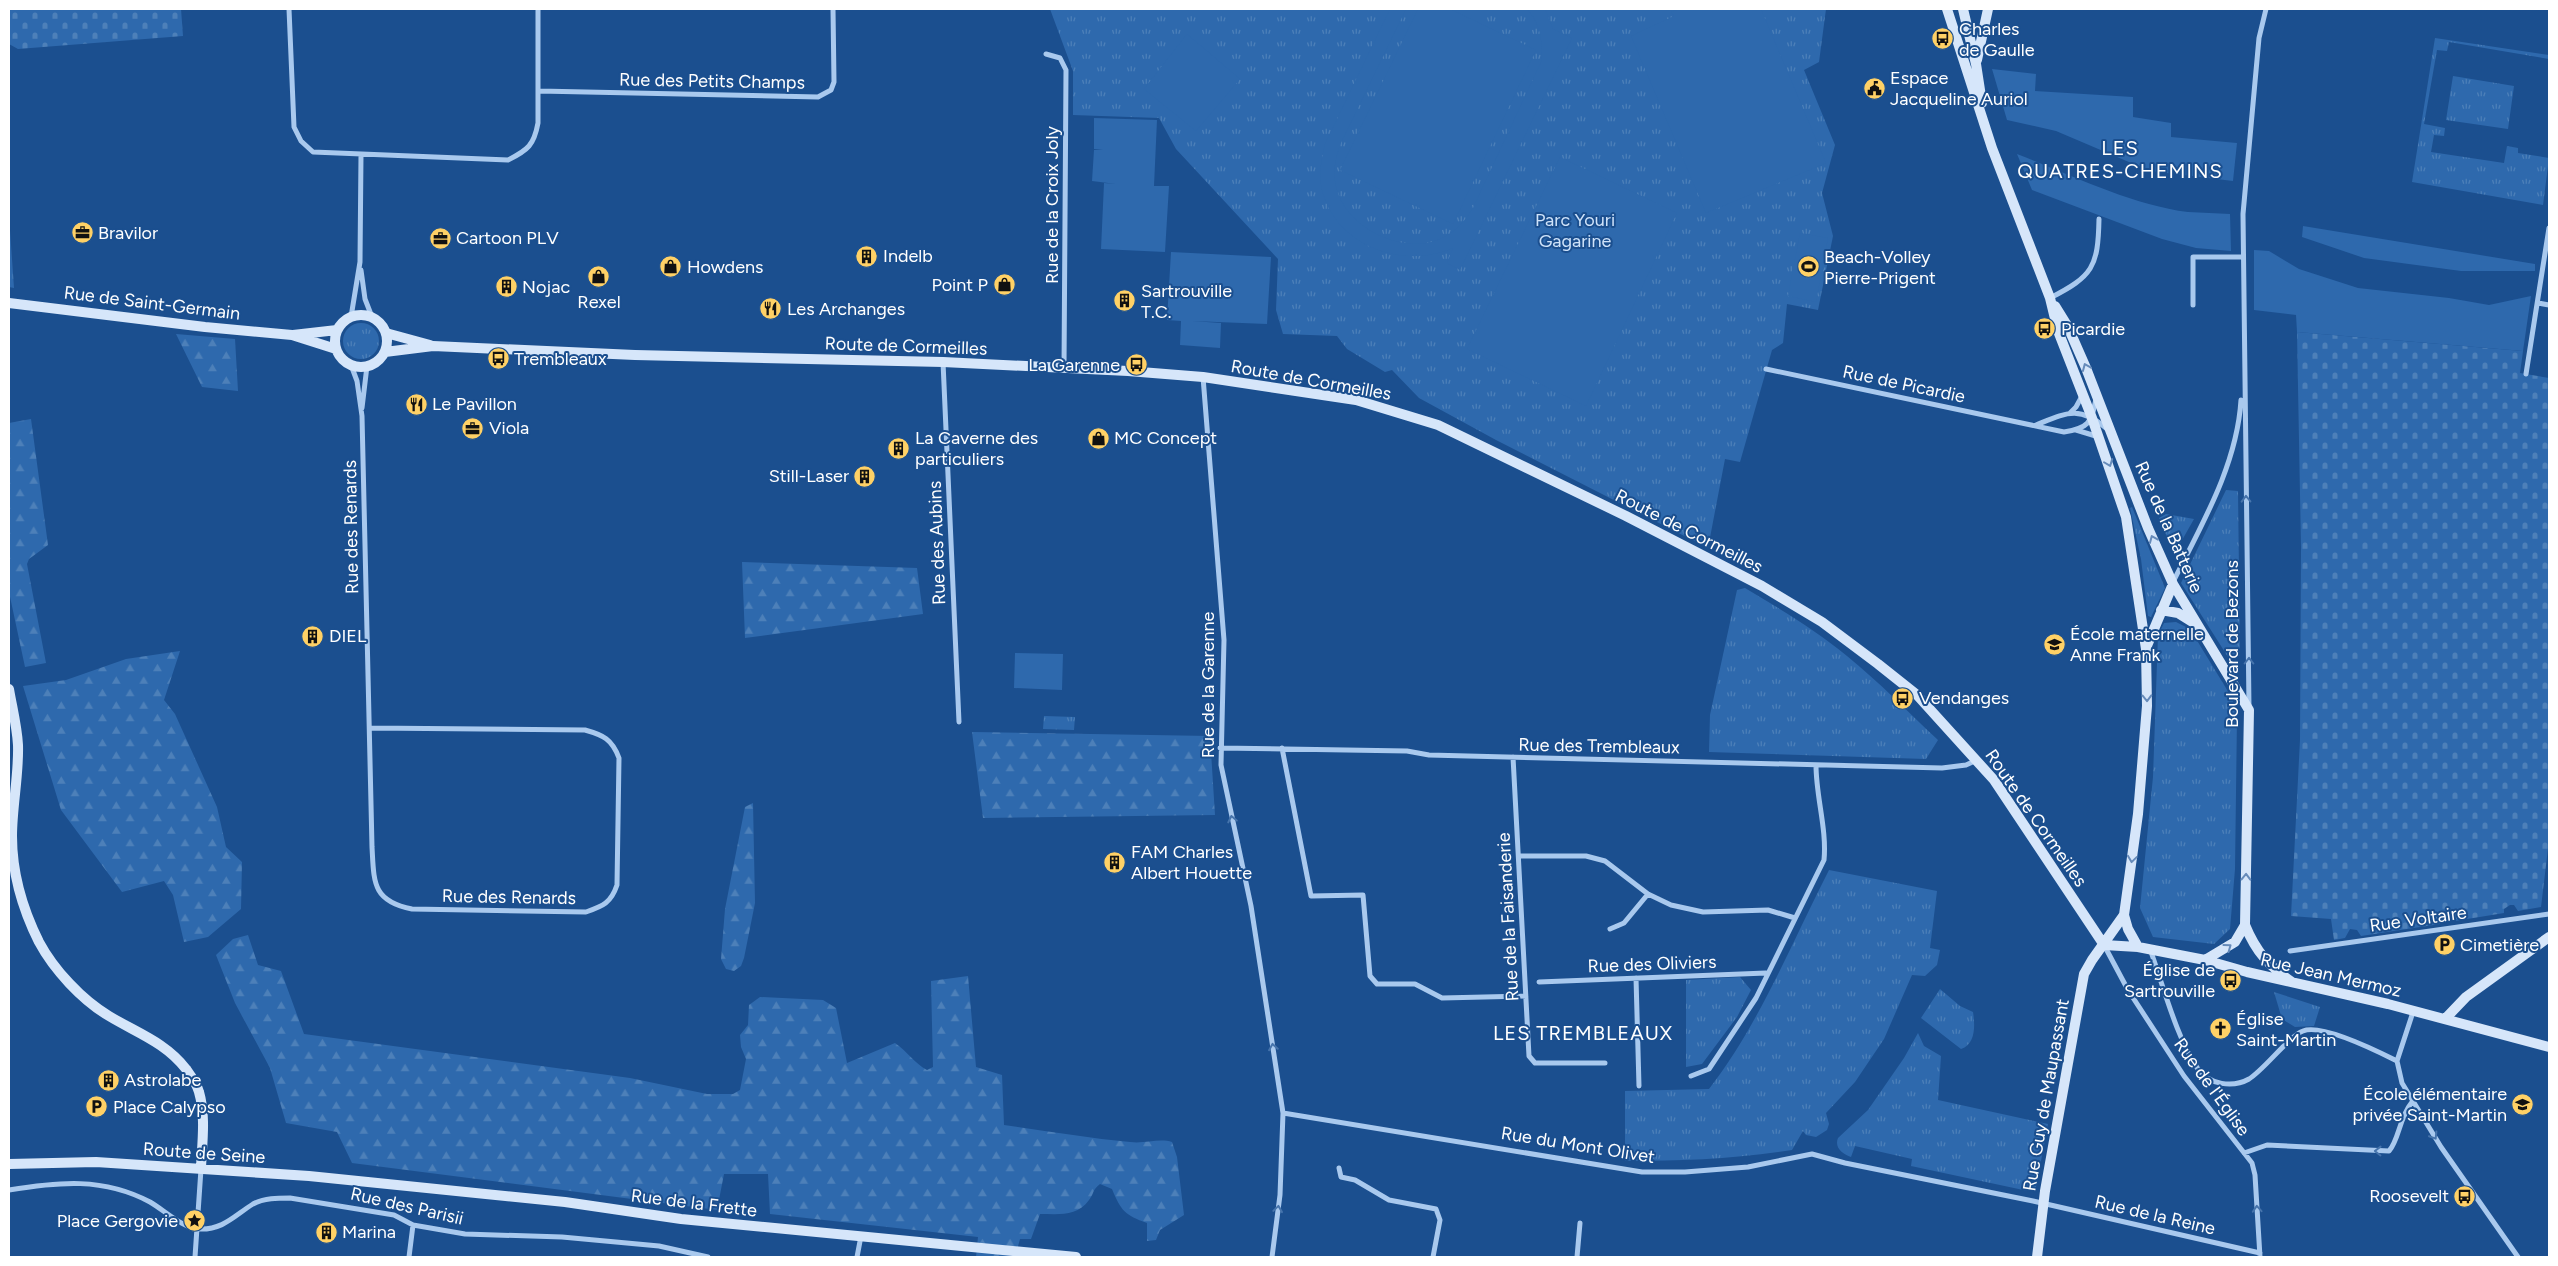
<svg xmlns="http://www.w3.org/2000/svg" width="2558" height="1266" viewBox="0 0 2558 1266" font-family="Figtree,sans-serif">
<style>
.grass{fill:url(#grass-tufts)}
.forest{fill:url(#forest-firs)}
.cemetery{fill:url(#cemetery-stones)}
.garden{fill:#2e69ad}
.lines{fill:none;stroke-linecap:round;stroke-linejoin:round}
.street{stroke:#a9c9ee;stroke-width:5}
.secondary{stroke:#d6e6fa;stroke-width:10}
.oneway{stroke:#668bba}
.oneway2{stroke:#4674ac}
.labels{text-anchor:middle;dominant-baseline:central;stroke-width:4;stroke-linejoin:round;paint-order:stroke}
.poi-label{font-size:18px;fill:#fff;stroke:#1b4f8f;text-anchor:start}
.street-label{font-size:18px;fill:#fff;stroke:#1b4f8f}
.park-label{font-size:18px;fill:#cfe3fa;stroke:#1b4f8f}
.quarter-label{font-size:20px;letter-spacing:1px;fill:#fff;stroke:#1b4f8f}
</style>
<defs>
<pattern id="grass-tufts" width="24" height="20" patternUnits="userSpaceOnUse" patternTransform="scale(1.25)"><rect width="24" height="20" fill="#2e69ad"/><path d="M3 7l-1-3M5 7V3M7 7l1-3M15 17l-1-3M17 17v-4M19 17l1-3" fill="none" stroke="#4d80b9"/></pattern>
<pattern id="forest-firs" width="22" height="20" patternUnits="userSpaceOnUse" patternTransform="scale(1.25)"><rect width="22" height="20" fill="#2e69ad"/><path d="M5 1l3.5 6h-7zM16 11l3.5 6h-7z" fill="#4d80b9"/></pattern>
<pattern id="cemetery-stones" width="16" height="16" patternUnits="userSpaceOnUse" patternTransform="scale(1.25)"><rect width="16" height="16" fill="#2e69ad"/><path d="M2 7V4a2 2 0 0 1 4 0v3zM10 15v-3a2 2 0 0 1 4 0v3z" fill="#4d80b9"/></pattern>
</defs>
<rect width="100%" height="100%" fill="#1b4f8f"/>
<path class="grass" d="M1050 9H1826L1819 62 1804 70 1835 145 1822 193 1833 236 1818 310 1787 304 1783 343 1772 350 1740 462 1725 459 1708 548 1496 440 1419 398 1392 370 1385 372 1347 349 1337 336 1283 334 1276 310 1278 259 1176 149 1159 118 1073 115V71Z
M2435 38 2549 55V59L2449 42 2447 51 2437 50 2424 124 2445 128 2444 136 2434 135 2431 152 2504 163 2507 146 2518 148V153L2549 158 2543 205 2412 182Z
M2453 76 2514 86 2508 129 2446 120Z
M343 341a18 18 0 1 1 36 0a18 18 0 1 1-36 0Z
M2226 490 2238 491 2240 656 2228 657 2181 583Z
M2132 507 2165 588 2151 617 2148 616 2141 559 2130 508Z
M2166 514 2194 519 2177 549H2172L2159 518Z
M1745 588C1780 609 1816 630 1847 656 1879 682 1908 712 1938 740L1926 759 1709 752 1710 715 1737 590Z
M2176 622 2190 629 2232 698 2237 715 2235 869 2230 929 2214 944 2153 937 2140 908 2153 777 2158 635 2164 623Z
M1044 716 1075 717 1074 730 1043 729Z
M1829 870 1937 891 1930 948 1940 950 1937 965 1925 976 1912 975 1884 1039 1855 1082 1826 1113 1829 1124 1827 1130 1816 1137 1806 1135 1803 1131 1792 1150C1736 1159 1681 1161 1625 1161V1091L1709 1089C1760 1023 1791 944 1829 870Z
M1740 977 1751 990 1737 1017 1702 1064 1686 1067V980Z
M1940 989 1960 1006 1973 1012C1975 1025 1976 1044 1961 1049L1921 1018Z
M2274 992 2320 1007 2314 1026 2295 1027 2282 1019Z
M1918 1033 1924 1046 1941 1056 1938 1100 2048 1124 2036 1187 2028 1191 1911 1166 1912 1159 1855 1146 1851 1157C1843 1154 1834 1148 1838 1138L1868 1110 1904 1058Z"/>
<path class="forest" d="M176 334 235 339 238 391 202 387Z
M31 419 48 545 29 559 27 564 46 663 25 667 9 592V423Z
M742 562 917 568 923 614 745 638Z
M180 651 164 700 175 714 217 807 226 847 242 862 241 909 208 937 184 942 173 895 164 881 122 892 61 810 23 686 66 680 126 659Z
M972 732 1210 736 1215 815 983 818Z
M753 803 755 903 744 958 741 966 734 971 726 969 721 959 725 909 745 807Z
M248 935 258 965 281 971 304 1034 630 1078 707 1094H733L740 1090 746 1059 741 1047 740 1035 748 1025 749 1005 760 997 823 1000 836 1008 847 1063 895 1043C908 1052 914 1063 927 1070L933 1067 931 981 968 976 976 1067 1002 1075 1004 1125C1046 1131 1088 1138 1130 1142 1145 1144 1159 1138 1172 1142L1177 1157 1184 1215 1160 1230 1156 1240 1147 1241V1223C1125 1215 1121 1211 1112 1189L1100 1184C1092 1190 1094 1194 1089 1200 1077 1217 1058 1214 1040 1214L1031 1239H1020L1015 1257H976L978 1237 770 1214 768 1174H724L717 1210 352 1163 337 1132 286 1123 270 1068 235 1003 216 955 233 939Z"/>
<path class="cemetery" d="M9 9H181L183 36 18 49 9 44Z
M9 216 14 288 9 287Z
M2297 332 2523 351 2520 373 2549 378V840L2541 907 2518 911 2514 905H2510L2504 909V913L2455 921 2452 916 2445 915 2440 924 2361 936 2357 930 2350 929 2345 938 2334 940 2331 919 2291 916 2300 740 2301 547Z"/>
<path class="garden" d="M1390 9H1406L1340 145C1335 160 1332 174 1337 190 1348 229 1403 255 1440 239 1455 233 1464 222 1473 208L1541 62C1543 42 1541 24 1527 9H1545L1553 29 1572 38 1460 270 1447 263 1453 248C1404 269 1340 248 1323 194 1318 177 1321 161 1325 144Z
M1418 9H1450L1536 50 1453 224 1340 170Z
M1679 9H1761L1826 163 1706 213 1631 36 1674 16 1671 12Z
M1187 34 1240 79 1196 131 1144 89Z
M1992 69 2036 74 2035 91 2133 97V117L2171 123V137L2237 143 2233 181 2150 171 2056 131 2007 120Z
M1094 118 1157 120 1154 186H1169L1165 252 1101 249 1104 183 1116 184 1092 181 1094 150H1103L1094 149Z
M2017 154C2069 174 2132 205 2188 212 2202 213 2216 213 2230 214L2231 251 2196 248 2162 239 2032 190Z
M1560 157 1677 213 1586 406 1467 349Z
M2303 226 2535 264V271H2461L2364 258 2302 237Z
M1800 233 1828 238 1816 302 1788 296Z
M2254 250 2269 251 2299 269 2358 288 2449 298 2489 305 2531 296 2523 351 2297 332 2296 315 2254 310Z
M1171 252 1271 257 1267 324 1192 321 1221 323 1220 348 1180 345 1181 321 1167 320Z
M1015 653 1063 654 1062 690 1014 688Z"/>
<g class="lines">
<path class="street" d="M289 9 294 127 301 141 313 152 508 160C528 150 534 145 538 123V9
M1046 54 1060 58 1066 70 1064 368
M539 91 818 97 831 90 834 82 833 9
M361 270 365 299 372 317
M2050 298C2093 276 2098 267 2099 219
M2538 303 2549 305
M2193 305V257H2243
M351 317 360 262 361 155
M943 362 959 722
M351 365 357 381 362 416 372 847C374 882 372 901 412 909L586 912C603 906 611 903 617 885L619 758C612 739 603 735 585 730L370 728
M1766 369 2064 432C2089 428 2091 423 2096 399
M2526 374 2549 228
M1203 377 1224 640 1221 765 1251 906 1283 1113 1280 1195 1272 1257
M362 408 367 366
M2070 413 2076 407 2082 396
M2036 425C2066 413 2079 405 2106 428
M2076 430 2099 437
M2173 582C2202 524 2237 465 2241 400
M2249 707 2243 214 2259 38 2266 9
M1220 748 1407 751 1429 755 1942 768 1966 765 1977 760
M1282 748 1311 896 1363 895 1370 976 1377 984H1415L1442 998 1526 996
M1513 757 1529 1056 1535 1063H1605
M1519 856H1586L1605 861 1648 894 1671 905 1703 912 1768 910 1795 918
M1610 929 1624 923 1648 894
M2104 945 2128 990 2184 1076 2252 1163 2255 1175 2260 1257
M2150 949C2162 982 2178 1042 2198 1069 2209 1085 2233 1088 2249 1079 2265 1069 2289 1036 2303 1031 2322 1023 2379 1052 2397 1061
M2290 951 2549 914
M1636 978 1639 1086
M1539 982 1766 973
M2413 1012 2397 1061 2402 1083 2441 1147 2518 1257
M1691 1076 1709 1069 1756 998 1824 860C1827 829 1816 797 1816 765
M1283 1113 1642 1172H1685L1748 1167 1812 1154 1845 1163 2033 1201 2260 1253
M2244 1153 2267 1145 2389 1151C2399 1140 2399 1118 2412 1102
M1339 1168 1341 1177 1355 1180 1389 1200 1436 1209 1440 1220 1433 1257
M9 1190C58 1182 103 1177 150 1202 164 1210 182 1228 199 1229 223 1230 234 1216 253 1204 264 1198 278 1198 290 1198L394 1215 413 1225 465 1234 562 1237 659 1246 708 1257
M195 1257 201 1169
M409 1257 413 1225
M857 1257 861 1236
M1577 1257 1580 1223"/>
<path class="secondary" d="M1947 9 1992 148 2050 298 2058 331 2092 418 2126 517 2146 649 2147 706 2138 814 2124 915 2128 929 2138 947
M1963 9 1976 64 1982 103
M1977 60 1988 9
M9 303 205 327 292 335 336 349
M2055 306 2068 327 2086 368 2148 528 2173 584 2249 710 2245 925C2256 952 2269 966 2292 982
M335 341a26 26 0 1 1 52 0a26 26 0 1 1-52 0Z
M386 333 430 345
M293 335 337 330
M385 352 433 346 635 355 943 362 1128 371 1203 377 1356 400 1438 425 1626 516 1762 586 1822 622 1878 664 1917 695 1994 780 2104 945
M2161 610 2178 613 2194 623
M2146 648 2173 584
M9 689C12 707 17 726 18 745 19 775 12 806 12 836 12 872 23 910 39 942 54 970 82 1000 109 1016 137 1033 165 1042 186 1069 191 1076 197 1084 199 1092 206 1116 202 1144 201 1168
M2104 945 2138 947 2205 960 2247 972 2388 1004 2549 1047
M2205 960 2235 942 2245 925
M2445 1019 2466 997 2549 937
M9 1164 96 1162 309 1176 565 1202 681 1219 1076 1257
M2037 1257 2045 1191 2084 974 2092 960 2124 915"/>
</g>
<defs><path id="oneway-chevron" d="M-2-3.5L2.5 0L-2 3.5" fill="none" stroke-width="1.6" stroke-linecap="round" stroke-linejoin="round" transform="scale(1.25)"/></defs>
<g class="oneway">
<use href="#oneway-chevron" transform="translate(2086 367) rotate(-113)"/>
<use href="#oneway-chevron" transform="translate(2109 463) rotate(69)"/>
<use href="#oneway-chevron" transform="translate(2153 539) rotate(-113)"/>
<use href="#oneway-chevron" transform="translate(2147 698) rotate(89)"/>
<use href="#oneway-chevron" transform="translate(2132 859) rotate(98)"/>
<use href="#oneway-chevron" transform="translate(2246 877) rotate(-89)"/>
<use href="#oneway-chevron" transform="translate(2228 947) rotate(-36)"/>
</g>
<g class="oneway2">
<use href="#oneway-chevron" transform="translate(2246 499) rotate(-91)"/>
<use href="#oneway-chevron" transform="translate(2249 661) rotate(-90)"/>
<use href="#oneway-chevron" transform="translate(1232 819) rotate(-102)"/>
<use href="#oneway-chevron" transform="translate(1273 1047) rotate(-99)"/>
<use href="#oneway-chevron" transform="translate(2434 1136) rotate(58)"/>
<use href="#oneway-chevron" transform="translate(2378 1151) rotate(-179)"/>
<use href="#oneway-chevron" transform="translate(1278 1209) rotate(-82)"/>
<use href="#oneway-chevron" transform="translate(2257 1209) rotate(-94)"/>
</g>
<defs>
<symbol id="bus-disc" viewBox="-11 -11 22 22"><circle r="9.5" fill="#ffd166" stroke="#1b4f8f"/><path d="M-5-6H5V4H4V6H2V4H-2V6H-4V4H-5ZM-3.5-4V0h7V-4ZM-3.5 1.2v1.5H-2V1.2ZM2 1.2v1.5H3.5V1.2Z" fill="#111"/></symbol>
<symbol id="civic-disc" viewBox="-11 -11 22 22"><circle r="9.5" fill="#ffd166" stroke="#1b4f8f"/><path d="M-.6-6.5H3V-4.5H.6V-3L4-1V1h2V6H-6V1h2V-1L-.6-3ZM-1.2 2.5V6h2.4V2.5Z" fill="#111"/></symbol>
<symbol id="office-disc" viewBox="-11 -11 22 22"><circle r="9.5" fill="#ffd166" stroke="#1b4f8f"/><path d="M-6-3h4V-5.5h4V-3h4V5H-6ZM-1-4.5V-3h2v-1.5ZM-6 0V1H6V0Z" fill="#111"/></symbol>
<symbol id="building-disc" viewBox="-11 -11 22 22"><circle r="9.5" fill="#ffd166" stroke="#1b4f8f"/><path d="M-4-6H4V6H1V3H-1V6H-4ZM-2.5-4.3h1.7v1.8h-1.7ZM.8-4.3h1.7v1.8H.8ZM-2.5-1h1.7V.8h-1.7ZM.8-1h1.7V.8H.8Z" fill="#111"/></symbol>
<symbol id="shop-disc" viewBox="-11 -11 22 22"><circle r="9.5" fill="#ffd166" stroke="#1b4f8f"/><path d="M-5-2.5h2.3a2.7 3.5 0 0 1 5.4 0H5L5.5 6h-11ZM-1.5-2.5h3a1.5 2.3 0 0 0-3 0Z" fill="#111"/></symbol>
<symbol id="stadium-disc" viewBox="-11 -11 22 22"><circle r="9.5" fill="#ffd166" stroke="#1b4f8f"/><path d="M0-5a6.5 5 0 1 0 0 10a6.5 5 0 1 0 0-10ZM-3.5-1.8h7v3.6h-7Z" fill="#111"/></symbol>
<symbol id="restaurant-disc" viewBox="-11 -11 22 22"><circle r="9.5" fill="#ffd166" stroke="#1b4f8f"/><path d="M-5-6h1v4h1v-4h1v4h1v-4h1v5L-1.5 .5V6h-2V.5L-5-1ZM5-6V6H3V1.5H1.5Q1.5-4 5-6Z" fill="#111"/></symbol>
<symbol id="school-disc" viewBox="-11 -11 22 22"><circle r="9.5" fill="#ffd166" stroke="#1b4f8f"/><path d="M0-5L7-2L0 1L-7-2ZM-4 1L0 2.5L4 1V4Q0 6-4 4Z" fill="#111"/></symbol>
<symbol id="parking-disc" viewBox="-11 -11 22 22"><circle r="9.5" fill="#ffd166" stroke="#1b4f8f"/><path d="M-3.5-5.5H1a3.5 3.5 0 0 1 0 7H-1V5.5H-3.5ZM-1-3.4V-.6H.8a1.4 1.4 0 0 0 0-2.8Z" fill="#111"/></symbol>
<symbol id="church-disc" viewBox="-11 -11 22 22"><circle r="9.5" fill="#ffd166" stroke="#1b4f8f"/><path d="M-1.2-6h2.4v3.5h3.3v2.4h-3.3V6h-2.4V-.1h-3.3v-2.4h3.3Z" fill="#111"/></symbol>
<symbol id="sight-disc" viewBox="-11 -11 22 22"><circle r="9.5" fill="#ffd166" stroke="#1b4f8f"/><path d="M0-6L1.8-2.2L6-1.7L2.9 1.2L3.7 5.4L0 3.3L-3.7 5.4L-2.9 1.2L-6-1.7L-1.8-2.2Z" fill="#111"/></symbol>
</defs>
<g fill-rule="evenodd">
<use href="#bus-disc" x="1930" y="26" width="25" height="25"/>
<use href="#civic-disc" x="1862" y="76" width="25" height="25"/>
<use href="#office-disc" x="70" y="220" width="25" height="25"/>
<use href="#office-disc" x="428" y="226" width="25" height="25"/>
<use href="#building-disc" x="854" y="244" width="25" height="25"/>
<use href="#shop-disc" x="658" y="254" width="25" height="25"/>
<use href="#stadium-disc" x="1796" y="254" width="25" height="25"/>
<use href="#shop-disc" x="586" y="264" width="25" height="25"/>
<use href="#shop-disc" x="992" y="272" width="25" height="25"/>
<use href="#building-disc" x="494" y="274" width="25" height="25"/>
<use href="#building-disc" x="1112" y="288" width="25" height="25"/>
<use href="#restaurant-disc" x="758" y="296" width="25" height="25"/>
<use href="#bus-disc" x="2032" y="316" width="25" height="25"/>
<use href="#bus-disc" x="486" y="346" width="25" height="25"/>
<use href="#bus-disc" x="1124" y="352" width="25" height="25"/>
<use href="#restaurant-disc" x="404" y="392" width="25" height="25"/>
<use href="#office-disc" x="460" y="416" width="25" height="25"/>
<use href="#shop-disc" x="1086" y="426" width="25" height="25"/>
<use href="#building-disc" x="886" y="436" width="25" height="25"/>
<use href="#building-disc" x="852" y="464" width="25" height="25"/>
<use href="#building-disc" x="300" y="624" width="25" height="25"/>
<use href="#school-disc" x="2042" y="632" width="25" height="25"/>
<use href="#bus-disc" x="1890" y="686" width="25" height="25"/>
<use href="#building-disc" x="1102" y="850" width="25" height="25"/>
<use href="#parking-disc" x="2432" y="932" width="25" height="25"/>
<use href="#bus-disc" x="2218" y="968" width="25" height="25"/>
<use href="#church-disc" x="2208" y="1016" width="25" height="25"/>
<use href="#building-disc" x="96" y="1068" width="25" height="25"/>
<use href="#school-disc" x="2510" y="1092" width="25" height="25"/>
<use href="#parking-disc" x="84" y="1094" width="25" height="25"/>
<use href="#bus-disc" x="2452" y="1184" width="25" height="25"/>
<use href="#sight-disc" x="182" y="1208" width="25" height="25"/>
<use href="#building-disc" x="314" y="1220" width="25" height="25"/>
</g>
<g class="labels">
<g class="poi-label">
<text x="1959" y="29">Charles<tspan x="1959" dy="21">de Gaulle</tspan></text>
<text x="1890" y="78">Espace<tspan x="1890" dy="21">Jacqueline Auriol</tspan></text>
<text x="98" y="233">Bravilor</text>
<text x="456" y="238">Cartoon PLV</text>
<text x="883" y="256">Indelb</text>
<text x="1824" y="257">Beach-Volley<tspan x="1824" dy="21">Pierre-Prigent</tspan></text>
<text x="687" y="267">Howdens</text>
<text x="988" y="285" text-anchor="end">Point P</text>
<text x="522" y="287">Nojac</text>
<text x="1141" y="291">Sartrouville<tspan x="1141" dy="21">T.C.</tspan></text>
<text x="599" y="302" text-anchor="middle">Rexel</text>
<text x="787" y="309">Les Archanges</text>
<text x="2061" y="329">Picardie</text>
<text x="514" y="359">Trembleaux</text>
<text x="1120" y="365" text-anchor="end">La Garenne</text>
<text x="432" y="404">Le Pavillon</text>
<text x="489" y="428">Viola</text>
<text x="915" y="438">La Caverne des<tspan x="915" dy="21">particuliers</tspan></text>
<text x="1114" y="438">MC Concept</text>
<text x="849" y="476" text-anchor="end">Still-Laser</text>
<text x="2070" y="634">École maternelle<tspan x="2070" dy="21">Anne Frank</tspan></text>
<text x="329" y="636">DIEL</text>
<text x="1919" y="698">Vendanges</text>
<text x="1131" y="852">FAM Charles<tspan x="1131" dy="21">Albert Houette</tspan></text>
<text x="2460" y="945">Cimetière</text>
<text x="2215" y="970" text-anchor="end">Église de<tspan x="2215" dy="21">Sartrouville</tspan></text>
<text x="2236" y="1019">Église<tspan x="2236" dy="21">Saint-Martin</tspan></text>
<text x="124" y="1080">Astrolabe</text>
<text x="2507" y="1094" text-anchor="end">École élémentaire<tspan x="2507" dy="21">privée Saint-Martin</tspan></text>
<text x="113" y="1107">Place Calypso</text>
<text x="2449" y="1196" text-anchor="end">Roosevelt</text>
<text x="178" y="1221" text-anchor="end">Place Gergovie</text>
<text x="342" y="1232">Marina</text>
</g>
<g class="street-label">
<text transform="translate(712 81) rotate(1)">Rue des Petits Champs</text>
<text transform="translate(1052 205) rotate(-90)">Rue de la Croix Joly</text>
<text transform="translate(152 303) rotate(7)">Rue de Saint-Germain</text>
<text transform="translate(906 346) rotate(2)">Route de Cormeilles</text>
<text transform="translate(1311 380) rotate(10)">Route de Cormeilles</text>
<text transform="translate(1904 384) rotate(12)">Rue de Picardie</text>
<text transform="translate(351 527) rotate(-91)">Rue des Renards</text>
<text transform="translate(2169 527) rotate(66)">Rue de la Batterie</text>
<text transform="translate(1689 531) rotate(27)">Route de Cormeilles</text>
<text transform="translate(937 543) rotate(-92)">Rue des Aubins</text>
<text transform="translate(2232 644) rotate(-90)">Boulevard de Bezons</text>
<text transform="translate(1208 685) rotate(-90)">Rue de la Garenne</text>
<text transform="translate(1599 746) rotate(1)">Rue des Trembleaux</text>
<text transform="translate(2036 818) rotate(55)">Route de Cormeilles</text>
<text transform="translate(509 897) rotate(1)">Rue des Renards</text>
<text transform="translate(1508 917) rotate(-93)">Rue de la Faisanderie</text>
<text transform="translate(2418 919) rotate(-8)">Rue Voltaire</text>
<text transform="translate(1652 964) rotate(-2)">Rue des Oliviers</text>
<text transform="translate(2331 975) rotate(13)">Rue Jean Mermoz</text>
<text transform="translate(2212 1087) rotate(54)">Rue de l'Église</text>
<text transform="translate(2046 1095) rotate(-80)">Rue Guy de Maupassant</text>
<text transform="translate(1578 1145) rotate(9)">Rue du Mont Olivet</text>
<text transform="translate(204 1153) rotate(4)">Route de Seine</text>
<text transform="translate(694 1203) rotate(7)">Rue de la Frette</text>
<text transform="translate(407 1206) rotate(13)">Rue des Parisii</text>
<text transform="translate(2155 1215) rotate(13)">Rue de la Reine</text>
</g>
<g class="park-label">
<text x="1575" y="220">Parc Youri<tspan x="1575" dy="21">Gagarine</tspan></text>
</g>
<g class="quarter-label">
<text x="2120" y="148">LES<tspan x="2120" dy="23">QUATRES-CHEMINS</tspan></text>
<text x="1583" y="1033">LES TREMBLEAUX</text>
</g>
</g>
<rect width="2558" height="1266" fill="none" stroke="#ffffff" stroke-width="20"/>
</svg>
